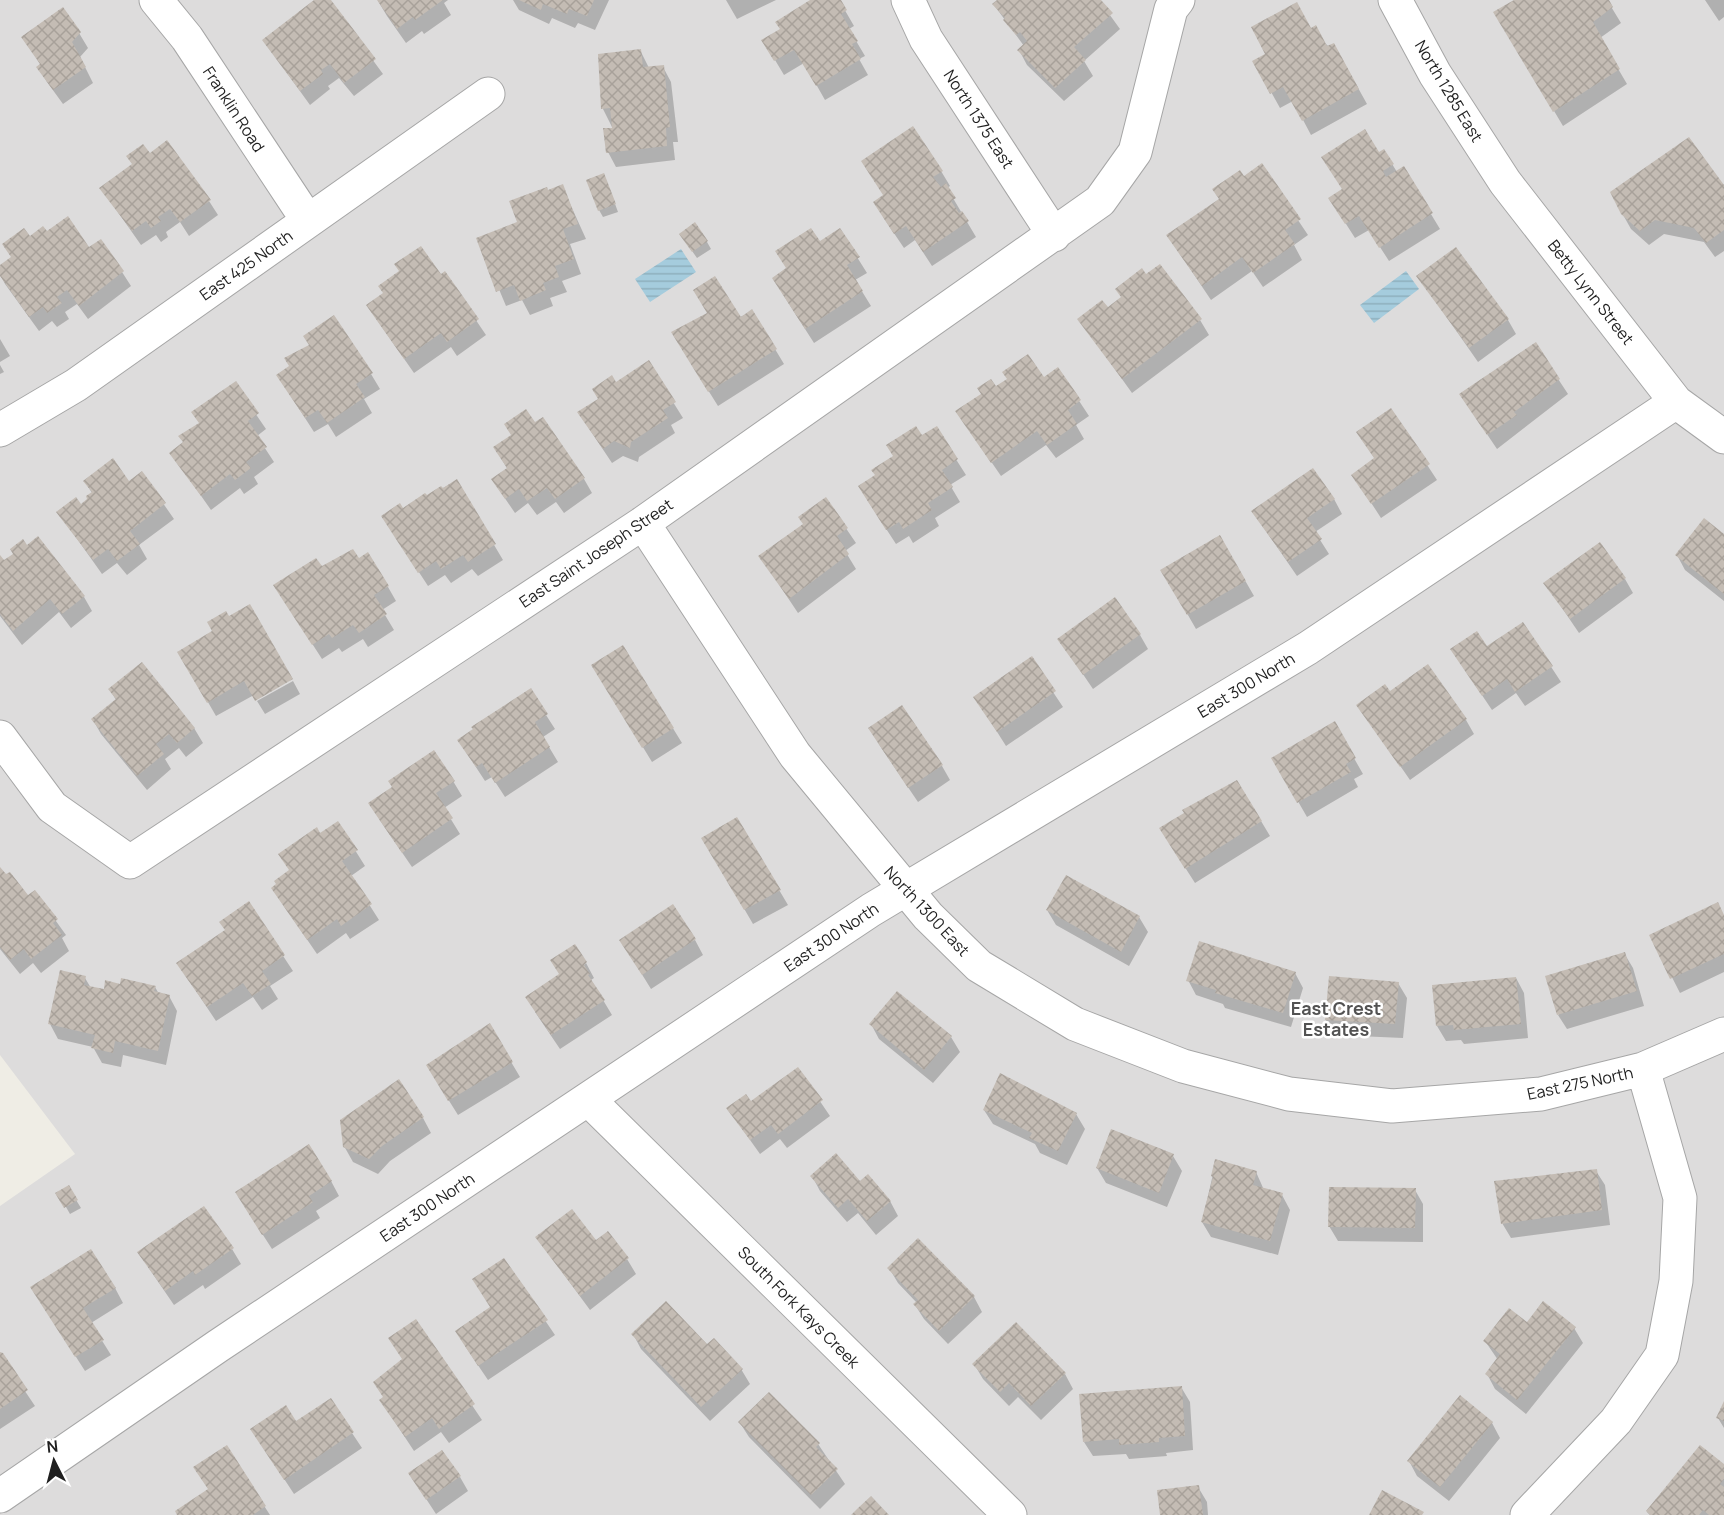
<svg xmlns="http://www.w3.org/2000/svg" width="1724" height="1515" viewBox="0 0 1724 1515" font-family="Manrope,sans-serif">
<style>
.residential{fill:#dddcdc}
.water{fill:url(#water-rules)}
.shadow{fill:#0003}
.building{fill:url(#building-cross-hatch)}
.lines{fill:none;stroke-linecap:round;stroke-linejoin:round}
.minor-casing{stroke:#a6a6a6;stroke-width:35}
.minor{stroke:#fff;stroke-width:33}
.labels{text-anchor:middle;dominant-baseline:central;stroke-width:5;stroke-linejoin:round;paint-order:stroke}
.street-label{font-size:16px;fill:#1f1f1f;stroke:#fff}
.neighbourhood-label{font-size:18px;font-weight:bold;fill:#525252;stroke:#fff}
</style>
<defs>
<pattern id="water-rules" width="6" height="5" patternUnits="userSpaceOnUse" patternTransform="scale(1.5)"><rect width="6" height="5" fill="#a5ccdd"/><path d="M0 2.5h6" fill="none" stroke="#8eafbd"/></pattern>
<pattern id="building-cross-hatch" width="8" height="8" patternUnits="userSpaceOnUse" patternTransform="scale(1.5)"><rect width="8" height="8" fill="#c4bcb4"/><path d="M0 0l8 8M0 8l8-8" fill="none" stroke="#a8a19a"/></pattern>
</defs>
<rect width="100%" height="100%" fill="#efede5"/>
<path class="residential" d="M0 0H1724V1515H0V1206L75 1154 0 1055Z"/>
<path class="water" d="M681 249 696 272 650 302 635 279Z
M1406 271 1419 289 1374 323 1360 305Z"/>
<path class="shadow" d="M317 0H329L383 74 354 96 339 78 328 86 330 89 310 105 263 40Z
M380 0H448L444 3 451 15 424 34 422 31 406 43 387 16 378 1Z
M513 0H609L595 30 578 23 575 28 552 18 549 24 519 10Z
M726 0H776L737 19Z
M813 0H839L854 26 849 29 865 56 859 59 868 75 825 100 804 63 784 75 763 40 781 29Z
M999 0H1099L1120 29 1084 61 1093 76 1064 101 1027 65 1019 50 1024 46 994 5Z
M1518 0H1607L1621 23 1600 38 1627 84 1563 126 1495 12Z
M1705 0H1724V17L1719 21Z
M1311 30 1342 59 1367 104 1311 135 1293 101 1280 108 1254 61Z
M79 33 88 48 80 57 93 83 63 104 47 82 38 67 41 65 23 37Z
M640 50 649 68 663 67 671 82 678 142H673L675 160 616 167 608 152 613 129 603 109 600 55Z
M1384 151 1397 172 1403 168 1440 229 1389 261 1369 230 1355 238 1339 213 1379 154Z
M149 155 209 201 218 215 189 236 180 222 166 232 168 237 161 242 156 235 141 245 101 188 133 165 128 157Z
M1261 165 1308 235 1294 245 1302 260 1263 287 1252 271 1211 300 1168 236 1220 200Z
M941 171 950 186 947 188 976 237 932 266 915 240 904 248 883 217 884 196Z
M607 182 618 212 603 217 599 210Z
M562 186 586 239 570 244 581 274 562 281 567 292 550 298 553 306 530 315 522 300 506 306 478 239 519 223 548 192Z
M1724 188V251L1715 257 1704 242 1664 234 1649 245 1631 229 1622 213Z
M840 230 867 273 855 280 871 306 814 343 782 293 820 243Z
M47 233 89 249 122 272 131 286 88 319 77 304 65 312 69 319 57 327 52 321 39 331 5 284 0 274V267Z
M685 241 707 242 711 249 697 258Z
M444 273 486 335 457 356 451 347 414 373 377 320Z
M1418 276 1508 320 1516 334 1478 362Z
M1117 289 1200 320 1209 335 1132 393 1079 319 1107 309 1122 298Z
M752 311 784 364 718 406 681 347Z
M0 339 10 356 0 362Z
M1535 344 1568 394 1497 449 1470 409Z
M648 362 683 418 671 425 675 433 639 457 638 462 623 456 612 463 588 427 599 400 615 384Z
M0 365 4 372 0 374Z
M1058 369 1089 416 1076 425 1084 439 1056 458 1046 445 1001 476 957 412 1008 380 1044 379Z
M371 374 380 389 364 399 372 413 336 437 328 424 314 432 278 376Z
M235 384 266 429 257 436 274 462 254 477 258 484 244 494 240 488 211 510 171 453 184 443Z
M1391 410 1437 480 1381 518 1353 475 1375 459 1358 432Z
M535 424 584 479 592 493 564 513 556 502 537 515 528 503 515 513 502 494 508 470 495 448Z
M936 428 966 475 950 485 960 502 935 518 939 526 913 543 909 536 896 544 868 501 877 476 895 457Z
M142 473 174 519 139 545 147 559 127 575 117 563 102 574 58 512 80 506 89 499 92 493 85 482 129 483Z
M456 481 503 560 478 576 472 569 451 583 445 575 428 586 392 531 402 510Z
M826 499 856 543 845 551 856 569 798 613 760 556 804 525Z
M1334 499 1342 514 1315 532 1329 554 1297 576 1253 512Z
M1724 535V601L1685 570 1677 555Z
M1220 537 1254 596 1196 629 1162 570Z
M14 554 84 597 92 611 71 628 59 612 22 645 0 616V558L4 562Z
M358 560 388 587 396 601 382 610 394 630 368 647 363 639 342 652 339 648 322 659 284 600 321 568Z
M1625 579 1633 593 1579 633 1545 583Z
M1523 624 1561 682 1525 706 1516 693 1492 710 1461 664Z
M214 632 254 695 216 716 179 652Z
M1140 635 1148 649 1093 689 1059 639Z
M623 647 682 743 652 762 602 680Z
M1031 659 1063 707 1006 746 975 697Z
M293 681 300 694 265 714 257 701Z
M110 690 194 728 203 743 186 757 179 748 165 759 171 769 147 790 101 734 93 720 116 700Z
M1390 693 1466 720 1474 734 1410 780 1358 705Z
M546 715 555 729 543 737 558 762 505 797 492 777 485 781 468 755Z
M1334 723 1363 774 1354 779 1358 787 1307 817 1273 758Z
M878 743 942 766 950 780 918 802Z
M453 781 462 796 444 808 460 834 412 867 379 819Z
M737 819 788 905 753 924 703 838Z
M1261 821 1270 836 1195 883 1170 844Z
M338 823 365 866 351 876 379 920 350 939 346 933 317 954 282 903 290 871 320 835Z
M0 869 28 897 35 892 66 935 62 938 69 951 41 973 33 963 20 974 0 949Z
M248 903 293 971 270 986 278 999 262 1010 253 997 216 1021 178 964 226 931Z
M1047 910 1139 917 1148 932 1129 966 1056 925Z
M1724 916V972L1680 993 1651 936Z
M695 940 703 955 651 989 630 955Z
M1624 953 1633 968 1644 1006 1567 1029 1558 1015Z
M586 963 594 978 591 980 612 1015 560 1049 535 1012Z
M1295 973 1303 988 1291 1027 1225 1008 1223 1004 1196 995 1188 980Z
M85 978 91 988 105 990 121 986 155 987 159 994 169 996 177 1011 166 1065 123 1055 121 1067 102 1063 93 1047 58 1039 50 1024Z
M1516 978 1524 993 1528 1038 1464 1044 1461 1040 1446 1041 1437 1026 1434 986Z
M1398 983 1407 998 1403 1038 1335 1035 1326 1020Z
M871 1024 951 1037 960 1052 933 1083 879 1039Z
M489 1025 520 1077 458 1115 436 1080Z
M798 1069 830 1116 787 1148 780 1139 760 1154 728 1109 751 1103Z
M984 1110 1076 1114 1085 1129 1067 1165 1040 1153 1035 1144 993 1124Z
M423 1118 431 1133 390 1161 378 1174 353 1162 344 1146Z
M1112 1131 1173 1156 1182 1171 1167 1207 1106 1183 1097 1168Z
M1216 1161 1256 1172 1264 1190 1282 1195 1290 1210 1278 1255 1211 1237 1202 1222Z
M1596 1171 1605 1185 1610 1225 1511 1238 1502 1223Z
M812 1176 890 1201 898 1216 876 1235 858 1213 847 1222 820 1191Z
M331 1181 339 1196 316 1211 320 1218 272 1249 245 1207Z
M68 1187 81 1208 70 1214 58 1193Z
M1415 1190 1423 1204V1242L1338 1241 1329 1226Z
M537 1238 596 1242 627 1259 636 1274 590 1310Z
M232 1249 241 1264 205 1289 203 1285 174 1305 148 1267Z
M504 1260 555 1335 488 1380 465 1346 492 1308Z
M889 1268 974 1297 982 1312 948 1344 924 1319 915 1305 917 1303 898 1283Z
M115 1288 123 1303 91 1323 111 1355 85 1371 41 1302Z
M415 1321 482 1420 449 1443 441 1432 414 1451 381 1401 403 1360Z
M1574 1328 1583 1343 1526 1414 1495 1389 1487 1374 1498 1360 1485 1341Z
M633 1334 707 1346 741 1369 750 1384 710 1421 641 1349Z
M0 1354 35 1406 0 1429Z
M974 1364 1065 1374 1073 1389 1041 1420 1018 1397 1009 1406 983 1379Z
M1181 1387 1190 1402 1193 1450 1166 1453 1167 1456 1129 1459 1126 1454 1093 1456 1084 1442Z
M330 1400 362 1448 294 1494 252 1430 296 1423Z
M1724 1405V1428L1718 1418Z
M740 1423 818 1444 845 1484 820 1509 749 1437Z
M1492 1423 1500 1438 1449 1501 1417 1476 1409 1461Z
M226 1447 270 1515H179L209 1490 195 1467Z
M1724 1466V1515H1650L1647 1512Z
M460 1477 468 1491 436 1514 419 1488Z
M1198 1487 1207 1502 1208 1515H1161Z"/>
<path class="building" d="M314 0H331L376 59 344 83 330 64 321 70 323 74 300 91 262 40Z
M377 0H443L415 20 413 17 397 29Z
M519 0H594L587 16 569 9 567 14 543 4 541 10Z
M810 0H841L847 10 841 14 858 41 852 44 861 59 816 86 794 50 774 61 761 40 780 29 775 22Z
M997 0H1101L1113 13 1074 47 1086 60 1055 88 1017 50 1027 41 1020 32 1016 35 1003 20 1005 18 992 4Z
M1514 0H1609L1613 7 1593 22 1620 69 1553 112 1493 12Z
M1297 2 1311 28 1316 25 1327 46 1334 43 1359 89 1302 121 1283 87 1270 94 1252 61 1265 54 1251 27Z
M63 7 81 32 72 42 86 67 53 90 36 67 40 64 21 37Z
M641 49 643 67 664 65 670 127 666 128 667 146 606 153 603 128H612L610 108 601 109 598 54Z
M913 126 943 171 933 177 941 187 946 183 956 198 951 201 959 213 962 211 969 221 923 252 906 226 894 234 873 202 883 195 861 161Z
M1365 129 1379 152 1384 149 1394 164 1383 171 1386 177 1404 166 1433 213 1379 248 1359 216 1345 224 1328 198 1342 189 1321 157Z
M1689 137 1724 185V230L1706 243 1694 228 1655 220 1640 231 1621 214 1610 192Z
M167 140 211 200 180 222 170 209 158 217 161 221 151 228 146 221 132 231 99 188 132 164 126 156 143 144 150 153Z
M1262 163 1301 219 1285 230 1295 244 1253 273 1242 257 1202 286 1166 235 1219 199 1212 189 1240 170 1244 176Z
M604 173 616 204 598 211 586 180Z
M563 184 578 224 563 229 574 259 555 266 559 277 543 283 546 290 520 301 514 285 496 292 476 238 517 222 509 201 547 187 548 190Z
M68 216 89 247 101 239 124 271 79 306 67 290 57 297 62 303 47 313 43 307 29 317 0 276V265L11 257 2 244 24 228 30 236 43 226 47 231Z
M695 222 708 241 692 252 679 234Z
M811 228 820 241 840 228 860 257 847 265 863 291 805 329 772 278 786 268 775 251Z
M421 246 441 274 445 271 479 319 447 342 441 333 404 359 366 305 383 293 378 286 399 271 394 264Z
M1456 247 1509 319 1469 348 1416 276Z
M1160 264 1202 319 1122 379 1077 319 1102 300 1108 307 1121 297 1115 289 1142 268 1146 274Z
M715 276 741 317 752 309 777 349 708 392 671 332 707 313 693 290Z
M334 315 373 373 356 384 365 397 327 423 318 410 305 418 276 375 289 366 284 358 309 345 303 336Z
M1536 342 1560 379 1514 412 1517 415 1487 435 1459 394Z
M1028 354 1044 377 1058 367 1081 400 1068 410 1077 424 1047 445 1037 431 991 463 955 411 981 394 977 388 991 379 996 386 1007 379 1002 372Z
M649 360 676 402 663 410 668 418 631 442 630 448 614 441 603 449 577 412 598 399 592 389 612 375 616 382Z
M236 381 259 413 248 421 267 447 246 462 251 468 235 480 230 474 201 496 169 453 183 442 178 436 199 423 191 412Z
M1391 408 1430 464 1371 504 1351 475 1374 458 1356 432Z
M526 409 535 422 543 417 585 478 555 499 547 488 527 501 519 489 505 499 491 479 507 468 493 447 511 435 504 424Z
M916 426 922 435 937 426 958 459 942 470 953 487 928 503 932 510 903 529 899 522 886 530 858 486 875 475 871 470 893 456 886 445Z
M113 458 129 481 142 471 166 503 130 531 140 544 117 561 108 549 93 560 56 512 76 497 81 504 87 499 86 496 92 492 83 481Z
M1313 468 1335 499 1307 518 1322 539 1288 562 1251 511Z
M457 479 496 544 468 562 463 555 441 569 436 561 418 573 381 516 400 503 403 508 425 493 427 495 441 486 443 488Z
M826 497 848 528 837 536 849 554 789 599 758 556 803 524 798 517Z
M1704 518 1724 534V594L1675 555Z
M1220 535 1246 581 1187 615 1160 570Z
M38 536 85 596 62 614 50 599 13 631 0 614V555L4 560 13 554 10 549 23 539 27 545Z
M1600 542 1626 578 1570 619 1543 583Z
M353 549 359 558 368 552 389 586 374 595 387 614 359 633 353 625 332 638 329 634 312 645 273 585 316 558 322 566Z
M1115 597 1141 634 1083 675 1057 639Z
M250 604 293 679 255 701 244 681 207 703 177 652 212 631 207 622 226 611 229 616Z
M1523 622 1553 666 1515 692 1507 679 1482 696 1450 649 1477 631 1487 646Z
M623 645 674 728 642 748 591 665Z
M1032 656 1056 691 997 732 973 697Z
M142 662 195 728 177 743 169 734 156 744 164 754 137 776 91 719 116 699 108 689Z
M1428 664 1467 719 1400 767 1356 705 1385 684 1390 691Z
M531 688 548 714 535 722 550 747 495 783 482 763 476 767 457 740 473 729 471 727Z
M902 705 943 765 908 788 868 728Z
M1335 721 1356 758 1346 764 1351 772 1297 803 1271 758Z
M434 750 455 781 436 793 453 818 402 853 368 803 392 787 388 781Z
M1237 780 1262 821 1185 869 1159 828 1184 813 1182 810Z
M737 817 781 890 744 910 701 838Z
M338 821 358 850 342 861 372 904 341 926 337 919 307 940 271 888 276 884 274 881 289 870 278 854 317 827 320 833Z
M0 867 6 874 10 872 28 895 35 890 58 919 53 923 62 935 31 959 24 949 10 960 0 947Z
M1066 875 1140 916 1121 952 1046 910Z
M249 901 285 955 262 971 271 984 252 996 243 983 207 1007 176 963 225 930 219 922Z
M1718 902 1724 915V954L1670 979 1649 935Z
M673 904 696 939 642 975 619 940Z
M1199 941 1296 972 1283 1013 1215 993 1216 990 1186 981Z
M575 944 587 962 584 965 590 974 588 975 605 1000 551 1035 525 997 559 974 550 960Z
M1625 952 1637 991 1557 1015 1545 976Z
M60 970 86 976 84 985 104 989 105 980 120 984 121 978 156 986 154 991 170 995 158 1051 115 1041 113 1053 91 1048 95 1035 48 1024Z
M1329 976 1399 982 1395 1024 1325 1020Z
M1516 977 1521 1024 1454 1030 1453 1025 1436 1026 1432 985Z
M897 991 952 1036 924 1070 869 1024Z
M490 1023 513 1062 448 1101 426 1065Z
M798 1067 823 1100 778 1134 771 1125 750 1140 726 1108 746 1094 751 1101Z
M1000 1073 1077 1113 1058 1151 1029 1138 1032 1133 983 1110Z
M399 1079 424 1117 382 1146 369 1159 343 1147 340 1120Z
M1111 1129 1174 1154 1159 1193 1096 1168Z
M309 1144 332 1181 309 1196 313 1202 262 1235 235 1192Z
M836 1153 860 1181 868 1174 891 1201 867 1221 848 1199 838 1208 810 1176Z
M1215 1159 1257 1171 1253 1185 1283 1193 1270 1241 1201 1222 1213 1177 1211 1176Z
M1597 1169 1602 1210 1501 1224 1494 1181Z
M69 1185 78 1200 64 1208 55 1193Z
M1329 1187 1416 1188 1415 1228 1328 1227Z
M204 1206 234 1248 195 1275 193 1271 165 1291 137 1252Z
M572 1209 596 1240 608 1231 629 1258 580 1296 535 1237Z
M918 1238 975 1296 939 1331 913 1304 918 1300 887 1268Z
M91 1249 116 1288 83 1308 104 1340 75 1357 30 1287Z
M504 1258 548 1320 478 1366 455 1331 490 1307 472 1279Z
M666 1301 707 1344 714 1338 743 1369 701 1407 631 1334Z
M1543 1301 1576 1327 1517 1400 1485 1374 1500 1354 1483 1341 1509 1308 1527 1322Z
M416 1319 475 1404 439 1429 432 1418 405 1437 379 1400 383 1397 373 1382 402 1359 388 1338Z
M1016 1322 1066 1373 1031 1406 1009 1383 1000 1392 972 1364Z
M0 1352 3 1353 28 1390 0 1409Z
M1182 1386 1185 1436 1159 1438V1442L1119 1445V1439L1083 1442 1079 1394Z
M769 1392 820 1443 816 1447 838 1469 811 1495 738 1422Z
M1460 1395 1493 1422 1440 1487 1407 1461Z
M331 1398 354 1432 284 1480 250 1429 286 1405 296 1421Z
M1724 1401V1421L1716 1418Z
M227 1445 266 1506 253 1515H177L175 1511 208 1489 193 1467Z
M1700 1445 1724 1464V1479L1720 1484 1724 1487V1515H1709L1703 1510 1699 1515H1650L1646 1511Z
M442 1450 461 1476 426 1500 408 1473Z
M1199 1485 1203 1515H1160L1157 1490Z
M1382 1490 1424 1512 1422 1515H1369Z
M871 1496 889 1515H851L857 1509Z"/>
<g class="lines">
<defs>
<path id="minor" d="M156 0 187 38 308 221
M908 0 926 39 1054 235
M1395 0 1435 74 1505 182 1676 402 1724 437
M0 430 76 385 488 94
M643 523 795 755 928 916 979 966 1075 1024 1183 1066 1289 1094 1392 1106 1541 1094 1643 1069 1724 1034
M0 737 52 807 130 862 643 523 1100 201 1135 152 1171 9 1178 0
M589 1100 1010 1515
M0 1496 218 1346 871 910 1308 648 1676 402
M1527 1515 1616 1421 1662 1355 1676 1281 1680 1198 1643 1069"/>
</defs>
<use href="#minor" class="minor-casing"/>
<use href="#minor" class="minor"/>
</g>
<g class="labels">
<g class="street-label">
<text transform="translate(1449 91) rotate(59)">North 1285 East</text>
<text transform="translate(234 109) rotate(57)">Franklin Road</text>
<text transform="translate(979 119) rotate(57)">North 1375 East</text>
<text transform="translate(246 265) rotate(-35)">East 425 North</text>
<text transform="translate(1591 292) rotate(52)">Betty Lynn Street</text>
<text transform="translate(596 553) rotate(-34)">East Saint Joseph Street</text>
<text transform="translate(1246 685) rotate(-31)">East 300 North</text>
<text transform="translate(927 911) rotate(47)">North 1300 East</text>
<text transform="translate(831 937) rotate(-34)">East 300 North</text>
<text transform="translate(1580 1083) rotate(-12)">East 275 North</text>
<text transform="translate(427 1207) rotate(-34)">East 300 North</text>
<text transform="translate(799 1307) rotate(45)">South Fork Kays Creek</text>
</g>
<g class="neighbourhood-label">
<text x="1336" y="1008">East Crest<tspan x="1336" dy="21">Estates</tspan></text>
</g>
</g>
<g transform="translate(54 1461) rotate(354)" stroke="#ffffff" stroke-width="4.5" paint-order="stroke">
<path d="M0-4.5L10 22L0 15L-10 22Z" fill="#1f1f1f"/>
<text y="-9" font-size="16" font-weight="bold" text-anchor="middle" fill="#1f1f1f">N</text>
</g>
</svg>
